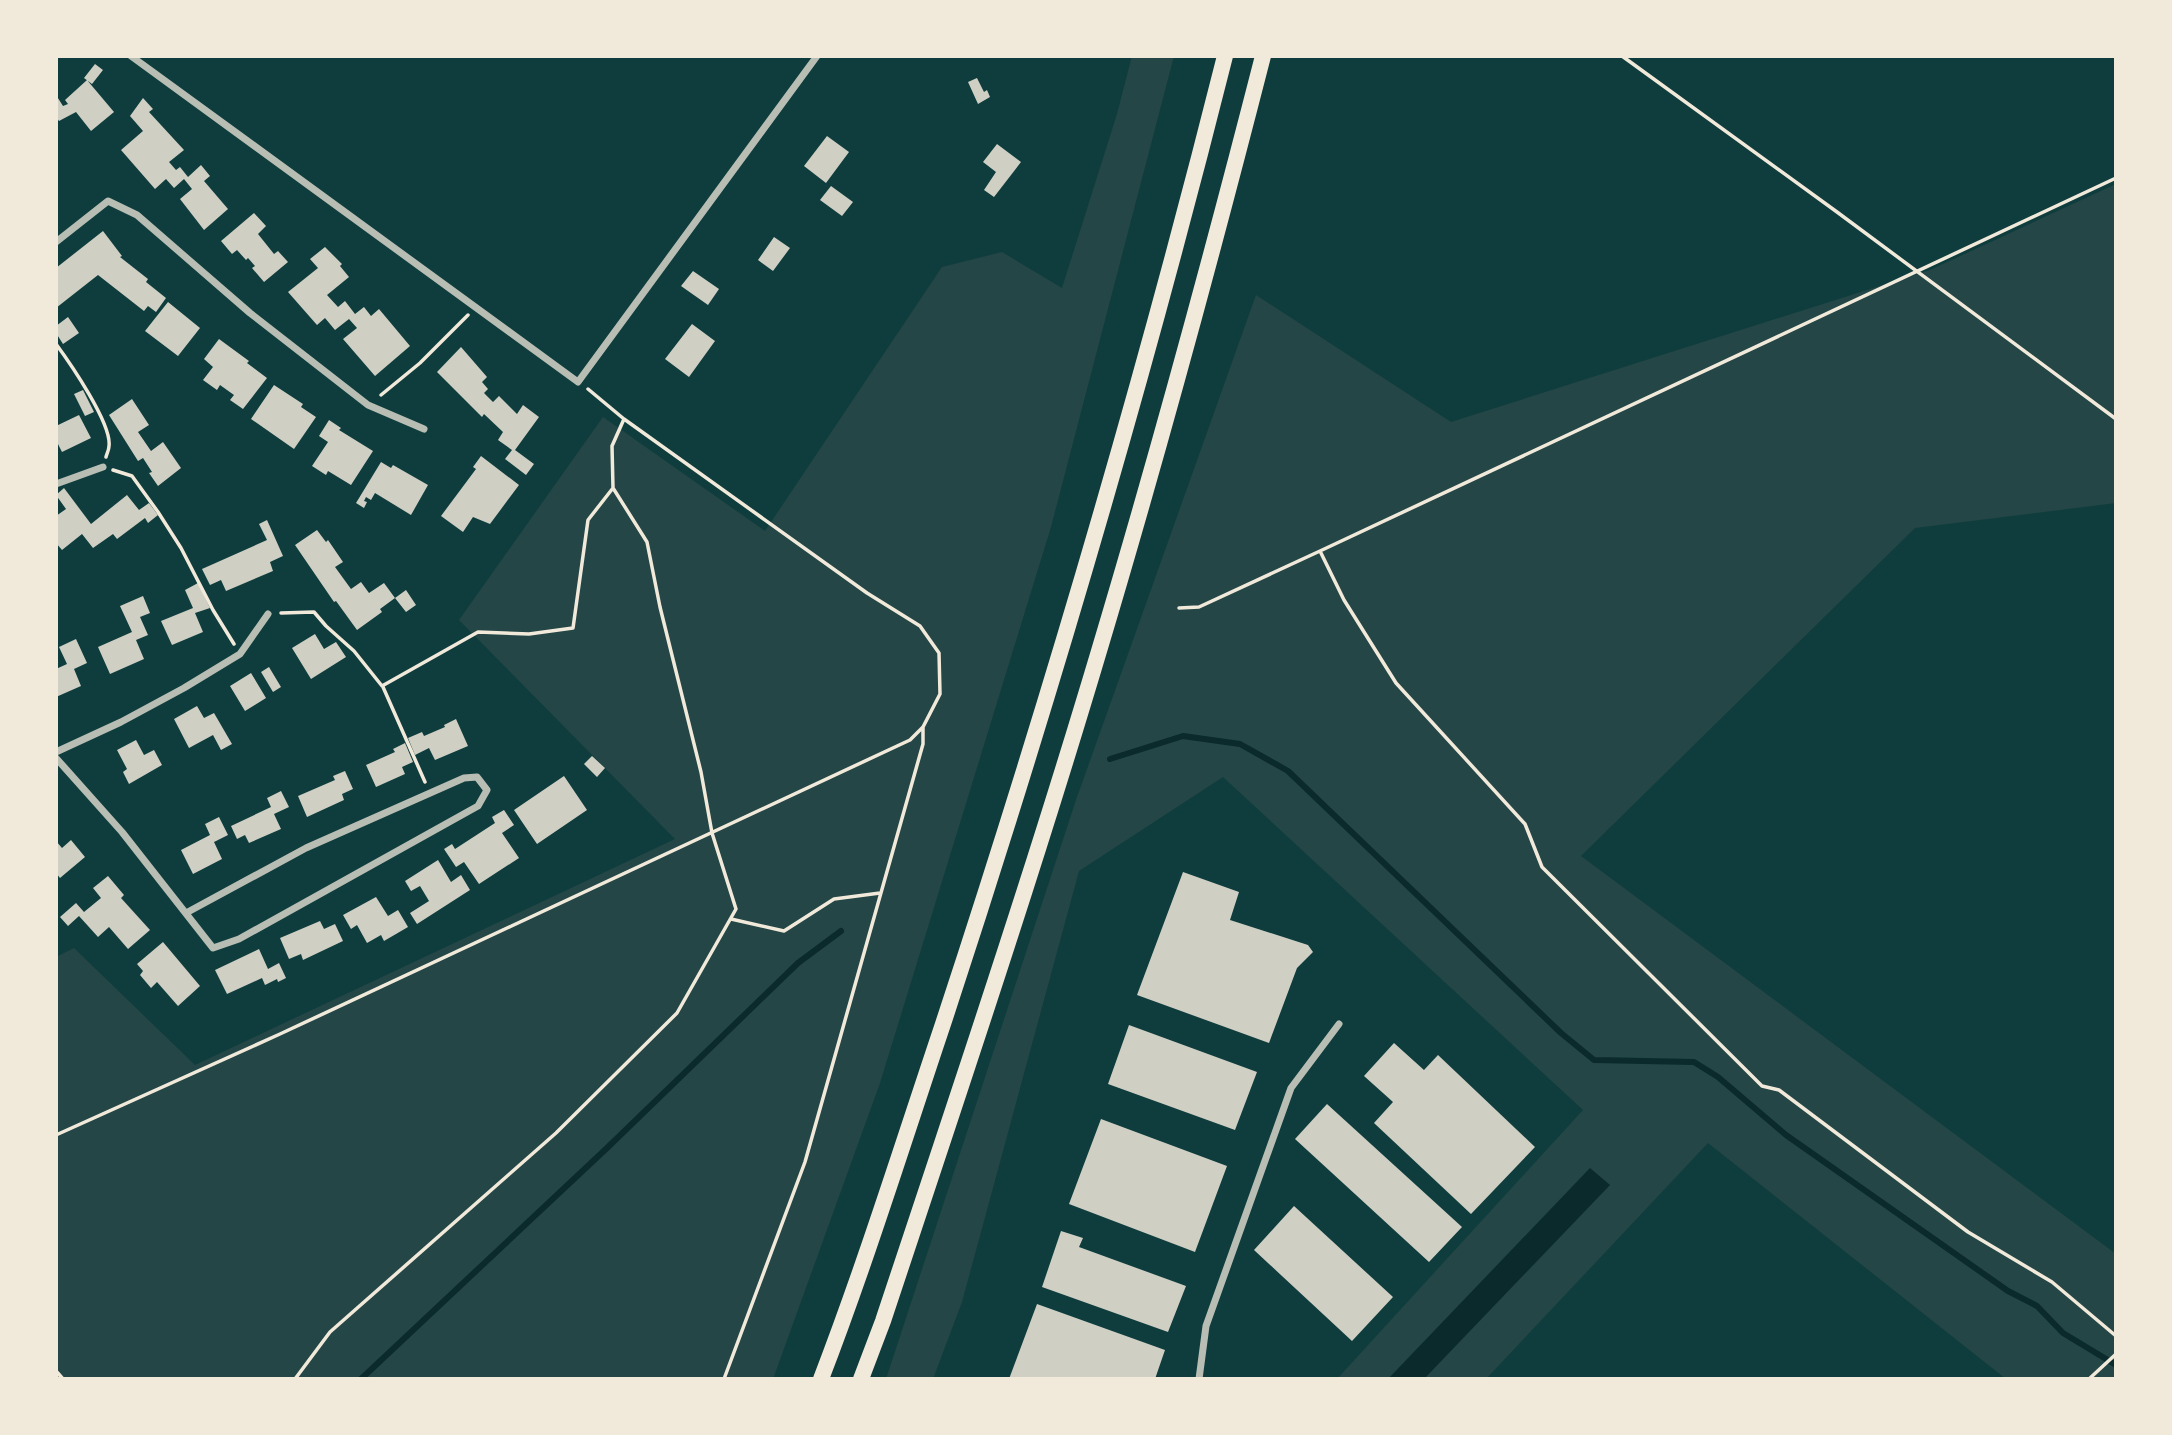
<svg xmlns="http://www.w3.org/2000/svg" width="2172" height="1435" viewBox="0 0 2172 1435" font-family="Roboto,sans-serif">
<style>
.green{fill:#244646}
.water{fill:#0a2a2b}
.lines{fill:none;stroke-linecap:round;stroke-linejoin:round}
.stream{stroke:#0a2a2b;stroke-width:6}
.building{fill:#cfcfc3}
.path{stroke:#f1e9da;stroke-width:3.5}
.minor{stroke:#b8beb3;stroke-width:7}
.motorway{stroke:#f1e9da;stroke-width:16}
</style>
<rect width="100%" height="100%" fill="#0f3d3e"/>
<path class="green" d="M1132 56H1174L1051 527 880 1083 773 1379H56V957L74 948 195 1065 675 839 459 620 603 417 765 531 942 267 1002 252 1062 288 1117 114Z
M2116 184V503L1915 528 1581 856 2116 1254V1379H2006L1708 1143 1486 1379H1337L1583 1110 1223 777 1079 871 962 1302 933 1379H886L1076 800 1256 295 1451 422 1930 270Z"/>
<path class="water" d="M1590 1168 1610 1185 1424 1379H1388Z"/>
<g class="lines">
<path class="stream" d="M1110 759 1183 736 1240 744 1288 771 1561 1033 1594 1060 1694 1062 1718 1077 1786 1135 2008 1291 2037 1306 2063 1333 2116 1365
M361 1379 607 1148 798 963 841 931"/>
</g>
<path class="building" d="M95 64 103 70 92 84 84 78Z
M977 78 984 92 987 90 990 97 978 104 968 82Z
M87 80 114 112 91 131 76 112 59 121 56 117V95L63 106 68 104 65 100Z
M143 98 153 109 149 112 184 150 169 162 176 170 180 167 188 177 201 165 210 176 204 181 228 209 204 230 180 199 192 189 184 179 174 188 166 179 155 189 121 150 143 131 130 116Z
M827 136 849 152 826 183 804 166Z
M997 144 1021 162 994 197 984 190 996 172 983 162Z
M831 186 853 202 842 216 820 200Z
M254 213 266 226 258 234 274 254 278 251 288 262 264 282 252 268 255 266 248 258 246 260 237 250 232 254 221 241Z
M103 231 122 256 120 257 148 279 146 282 166 298 156 312 148 306 144 311 98 275 56 308V268Z
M774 237 790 248 773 271 758 260Z
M325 247 342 264 340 266 349 277 327 295 338 307 345 301 355 314 364 307 371 316 379 309 410 346 375 376 343 339 357 328 349 319 335 330 325 318 317 325 288 292 318 268 310 259Z
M693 271 719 289 708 305 681 286Z
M168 302 200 328 178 356 145 331Z
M68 317 79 333 63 344 56 333V326Z
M692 324 715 341 689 377 665 359Z
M219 339 249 361 247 363 267 378 243 409 230 400 234 395 220 385 217 390 203 380 213 367 204 359Z
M461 347 487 377 482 382 488 389 484 393 493 402 499 396 517 414 523 405 539 417 515 450 534 464 526 475 505 459 512 450 498 440 503 432 484 414 482 417 437 372Z
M274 385 303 404 301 407 316 417 294 449 251 419Z
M83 390 94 412 85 416 74 394Z
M132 399 149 425 138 432 151 451 163 442 181 468 158 486 149 473 152 472 143 458 138 461 109 415Z
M79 415 91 438 62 452 56 440V426Z
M329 420 341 428 339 430 373 451 351 485 328 471 326 475 312 466 328 442 319 436Z
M481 456 519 485 490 524 473 517 463 532 441 516 476 469 473 467Z
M381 462 391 468 393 465 428 485 411 515 375 493 371 500 366 497 364 501 367 502 364 508 356 503Z
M64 488 91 524 127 495 139 510 149 503 158 515 148 523 145 518 117 539 113 534 93 548 82 534 62 550 56 543V516L66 509 56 495Z
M267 520 283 556 270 562 273 571 226 591 221 580 210 585 202 569 267 540 259 524Z
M317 530 326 542 328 540 343 562 335 567 351 589 361 582 369 593 384 583 395 598 380 609 382 612 357 630 336 601 334 602 295 545Z
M198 583 210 608 195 613 203 632 172 645 161 621 193 608 185 590Z
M406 590 416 605 406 612 395 598Z
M143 596 150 613 140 617 148 635 136 640 144 659 110 674 98 647 132 632 120 606Z
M315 634 324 649 336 642 346 657 311 679 292 648Z
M76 639 87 663 74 669 81 686 56 697V669L67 664 59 647Z
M269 667 281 687 273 692 261 672Z
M251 673 266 698 245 711 230 686Z
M197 706 204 718 214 713 232 744 221 750 213 735 189 748 174 719Z
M456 719 468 746 435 760 429 748 415 755 408 738 422 732 424 736 445 727 444 725Z
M136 740 144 755 154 750 162 765 129 784 123 772 127 769 117 750Z
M405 743 413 762 402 767 405 774 376 787 366 765 395 752 393 749Z
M592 756 605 768 597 777 584 764Z
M345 771 353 789 342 794 344 800 307 817 298 796 335 780 333 776Z
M564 776 587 810 537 844 514 810Z
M281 791 289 807 274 814 281 829 249 843 245 835 237 839 231 826 271 807 267 798Z
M504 810 514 825 502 833 519 858 479 884 464 862 456 867 444 849 452 844 455 849 495 823 492 817Z
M219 817 228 835 214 842 222 859 193 874 181 850 210 835 205 824Z
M71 840 85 857 60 878 56 873V841L62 848Z
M438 860 451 882 461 875 470 890 417 924 410 913 429 901 420 886 411 891 405 881Z
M1183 872 1239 892 1230 920 1308 945 1313 952 1297 968 1269 1043 1137 995Z
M108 876 124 895 121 898 150 930 128 949 109 927 98 937 79 916 68 926 60 917 76 903 84 912 101 898 93 888Z
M376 897 388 916 398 910 408 927 384 941 381 935 367 943 357 925 351 929 343 915Z
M320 921 324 929 335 924 343 941 303 960 301 954 289 959 280 938Z
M163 942 200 986 178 1006 157 982 151 988 140 975 143 971 137 964Z
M259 949 268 969 279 963 286 978 278 982 277 979 265 985 262 978 227 994 215 970Z
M1129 1025 1257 1072 1235 1130 1108 1084Z
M1394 1043 1424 1070 1438 1055 1535 1147 1471 1214 1374 1123 1393 1102 1364 1076Z
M1327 1104 1462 1227 1429 1262 1295 1139Z
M1101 1119 1227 1166 1195 1252 1069 1204Z
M1294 1206 1393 1297 1352 1341 1254 1250Z
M1061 1231 1083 1238 1079 1247 1186 1286 1168 1332 1042 1287Z
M1037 1304 1165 1350 1155 1379H1009Z"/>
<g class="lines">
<path class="path" d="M1622 56 1837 212 2116 419
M56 344C70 363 112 424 109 446 109 450 107 453 106 457
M381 395 420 363 468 315
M113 470 132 476 158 512 181 548 213 610 234 644
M1320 551 1344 600 1396 683 1525 824 1542 867 1762 1086 1779 1090 1968 1232 2052 1282 2116 1336
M1179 608 1199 607 1320 551 2116 178
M281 613 314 612 326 626 354 651 382 686 478 632 529 634 573 628 588 520 613 488 612 446 624 419
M383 687 425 782
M731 919 784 931 834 899 880 893
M56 1135 280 1034 910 740 923 727 940 694 939 653 920 626 867 593 624 419 588 389
M56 1371 63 1379
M295 1379 330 1332 556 1133 677 1013 736 909 712 833 701 772 660 607 647 542 613 488
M724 1379 805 1162 923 744V727
M2089 1379 2116 1354"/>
<path class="minor" d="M131 56 578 382 817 56
M56 242 108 201 137 215 250 313 368 405 424 429
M56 484 103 467
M56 752 121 722 184 688 240 654 268 614
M56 758 122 832 213 948 239 939 478 806 487 790 477 777 464 778 306 848 186 913
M1199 1379 1206 1326 1291 1088 1339 1024"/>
<path class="motorway" d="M821 1379C866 1262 903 1143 943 1024 1048 705 1143 382 1225 56
M861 1379 883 1321C957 1098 1032 876 1099 651 1158 454 1212 255 1263 56"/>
</g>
<rect width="2172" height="1435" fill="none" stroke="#f1e9da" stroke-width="116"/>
</svg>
